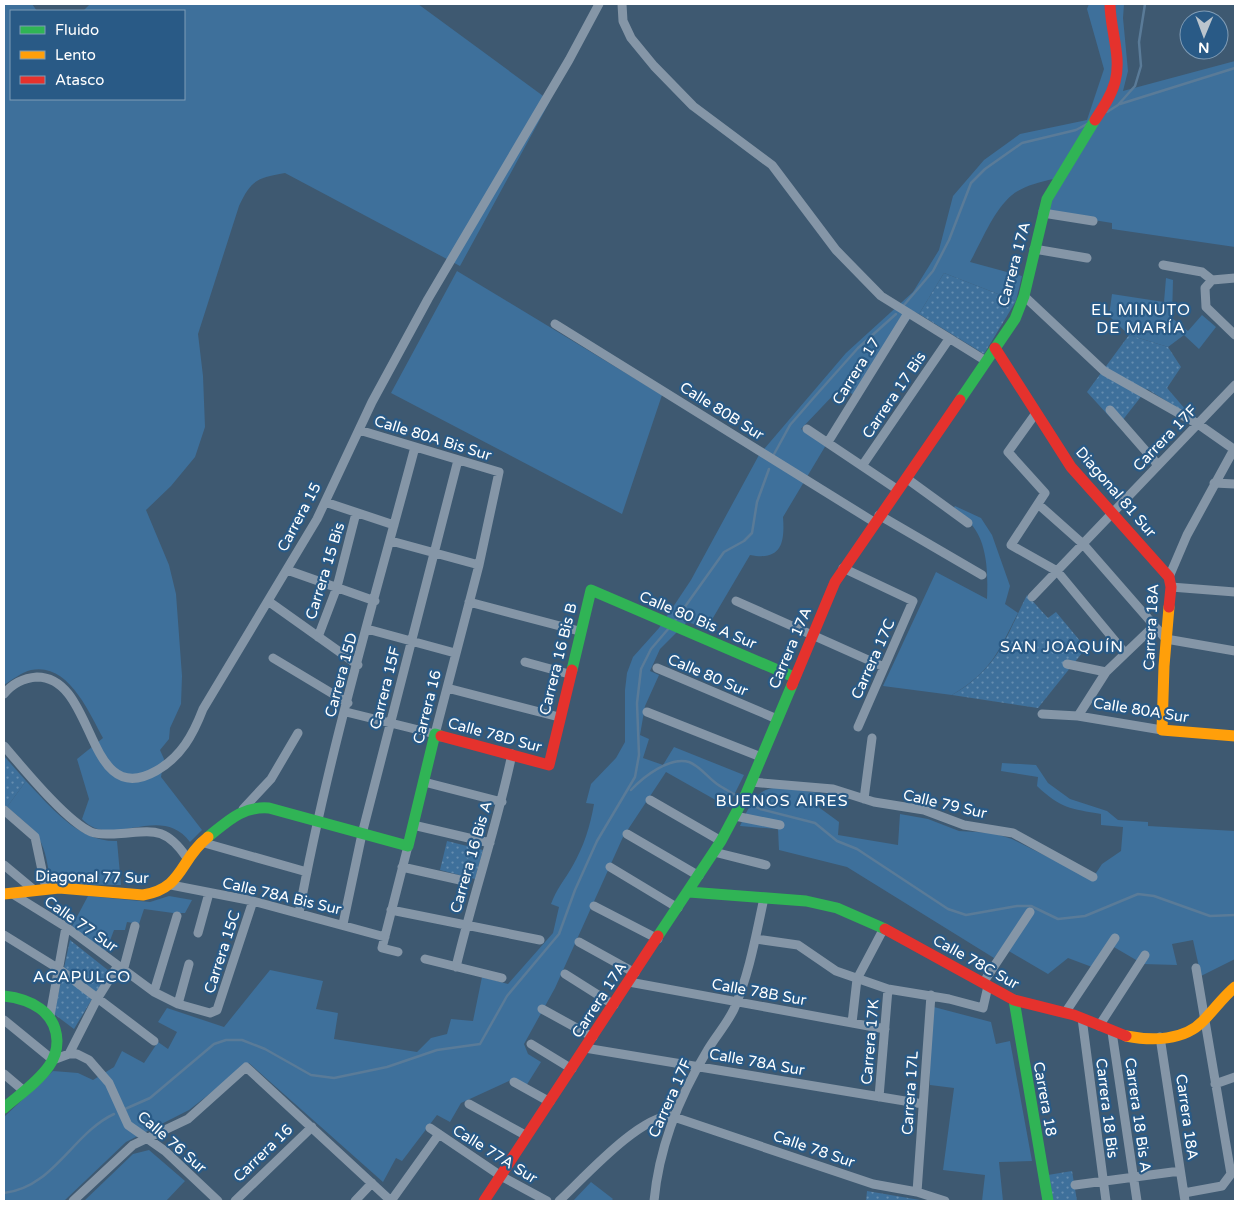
<svg xmlns="http://www.w3.org/2000/svg" width="1239" height="1205" viewBox="0 0 1239 1205" font-family="'Varela Round',sans-serif">
<style>
.grass{fill:#3e709b}
.park{fill:url(#park-dots)}
.lines{fill:none;stroke-linecap:round;stroke-linejoin:round}
.stream{stroke:#5a7b98;stroke-width:2.5}
.street{stroke:#8596a7;stroke-width:9}
.fast{stroke:#30b455;stroke-width:11}
.slow{stroke:#ff9f0a;stroke-width:11}
.jam{stroke:#e5322d;stroke-width:11}
.labels{text-anchor:middle;dominant-baseline:central;stroke-width:4.5;stroke-linejoin:round;paint-order:stroke}
.street-label{font-size:15px;fill:#fff;stroke:#295a86}
.neighbourhood-label{font-size:16px;letter-spacing:1px;fill:#fff;stroke:#295a86}
</style>
<defs>
<pattern id="park-dots" width="8" height="8" patternUnits="userSpaceOnUse" patternTransform="scale(1.25)"><rect width="8" height="8" fill="#3e709b"/><path d="M2 2h.1M6 6h.1" fill="none" stroke="#658daf" stroke-width="1.8" stroke-linecap="round"/></pattern>
</defs>
<rect width="100%" height="100%" fill="#3e5971"/>
<path class="grass" d="M4 4H32L37 11H11V99H184V11H83L90 4H418L550 101 460 266 285 173C257 178 251 180 239 206L198 334 203 376 205 427 195 457 171 486 146 510 169 565 176 594 182 676 181 704 170 728 169 739 160 750 164 759 161 777 202 830 190 842C160 802 111 851 82 819L89 799 77 759 103 738C89 712 68 662 31 670 22 672 12 680 4 685Z
M1089 4H1124L1123 18 1128 71 1123 91 1235 61V247L1112 229V223L1038 211 1053 179C1040 182 1023 186 1012 195 993 211 982 241 970 262L1022 276 1016 301 944 273 919 314 915 312 854 395 841 387 801 429 826 445 783 517C785 544 781 561 750 555L707 628 687 622 660 649 650 671 659 675 645 706 640 735 649 739 643 758 663 765 674 747 744 775 728 807 666 772 623 837 555 988 524 1044 528 1054 541 1062 526 1086 513 1079 461 1103 450 1122 437 1115 402 1161 396 1158 383 1182 249 1063 189 1110 126 1142 64 1201H4V1117L53 1071 78 1073 93 1080 114 1067 122 1051 144 1063 158 1042 168 1049 177 1032 158 1022 167 1008 224 1027 270 970 323 981 316 1009 338 1013 334 1039 417 1052 431 1038 447 1034 451 1019 473 1021 482 977 508 984 553 933 559 907 551 904C556 890 565 879 572 867 584 846 590 827 594 804L586 803 591 784 616 758 625 742V690L627 673 633 657 659 628 691 580 759 455 846 353 913 292 939 250 953 196 984 160 1020 134 1087 120 1104 69 1087 9Z
M457 271 662 395 622 514 391 393Z
M1166 278 1173 280 1172 318 1188 331 1202 315 1216 327 1199 349 1184 335 1168 347 1129 335 1109 316 1112 294 1164 302Z
M955 506 981 518 992 535 1010 586 1005 604 1018 613C998 652 992 671 952 695L883 686 936 572 987 599C988 576 988 543 971 524 966 519 958 514 952 510Z
M1002 763 1036 765 1048 783 1070 799 1107 811 1118 820 1148 822V826L1235 831V959L1201 976 1193 940 1172 944 1177 965 1143 964 1107 943 1092 967 1068 958 1048 974 1002 947 994 958 847 867 779 850 778 829 740 826C762 775 772 788 820 793L813 803 839 822 838 835 898 845 900 814 928 819 959 831 993 833 1012 839 1092 879 1102 864 1121 851 1123 827 1101 825V814C1071 809 1060 808 1037 786L1038 777 1001 771Z
M26 781C51 807 78 842 117 841L121 885 51 884C44 839 42 836 7 807Z
M88 896 150 902 169 896 192 900 185 913H173L144 909 139 924 127 922 125 930H114L105 954 71 928Z
M930 1006 991 1022 996 1044 1010 1041 1032 1161 999 1162 1003 1201H982L985 1175 943 1170 954 1088 930 1085Z
M149 1150 185 1181 166 1201H84L133 1154Z
M591 1182 613 1199 611 1201H573Z"/>
<path class="park" d="M944 273 1016 301 984 354 919 314Z
M1129 335 1168 347 1181 367 1167 388 1192 417 1147 389 1118 426 1087 392Z
M1027 595 1048 618 1056 612 1086 648 1038 708 952 695C998 668 1004 641 1027 595Z
M4 756 26 781 7 807 4 805Z
M447 841 483 850 475 879 440 870Z
M70 940 109 971 74 1029 54 1014Z
M1072 1171 1077 1201H1053L1048 1175Z
M867 1191 920 1200V1201H866Z"/>
<g class="lines">
<path class="stream" d="M1120 104 1235 68
M1107 112 1118 105 1135 86 1141 66 1139 42 1145 4
M904 305 933 271 949 240 971 183 985 169 1022 143 1076 130 1087 124
M773 456 790 425 817 394 858 348 896 314
M674 622 724 552 744 541 752 533 757 502 769 469
M631 790C643 777 670 756 689 762 700 766 707 777 717 784 724 789 733 793 740 798
M747 802 760 809 815 823 837 841 857 849 948 909 966 915 1017 906H1031L1058 919 1085 916 1138 894 1154 896 1210 916 1235 915
M125 1109 150 1098 214 1044 226 1040H242L265 1049 311 1075 334 1078 387 1067 437 1050 480 1044 507 996 559 934 575 890 597 841 635 777 639 755 637 703 641 669 651 649 669 628
M4 1193C53 1188 73 1133 114 1114"/>
<path class="street" d="M622 4 623 21 631 38 654 66 693 106 772 165 836 250 881 296 986 361
M1043 213 1093 221
M1034 249 1087 258
M1163 265 1202 272 1212 280
M1212 280 1205 288 1206 307 1235 335
M1212 280 1235 278
M1024 296 1104 371 1198 424 1235 450
M555 324 874 522
M1110 410 1158 465
M1036 413 1008 452 1045 493 1011 545 1057 571 1125 653
M807 429 898 490
M828 442 908 313
M862 466 949 339
M906 478 968 523
M1214 483 1235 484
M325 502 394 525
M1038 504 1083 544 1166 639 1235 651
M879 515 982 575
M391 541 479 565
M843 568 913 601 858 727
M287 570 375 601
M1169 577 1187 535 1233 451
M1171 587 1235 592
M1032 597 1235 385
M268 601 358 665
M736 601 884 667
M469 602 579 631
M367 629 455 653
M318 637 337 587 356 513
M273 658 348 703
M525 662 569 674
M1067 664 1106 672
M657 668 777 719
M447 688 559 717
M4 694C12 684 23 678 37 677 97 677 85 811 156 771 181 757 193 735 203 709L317 519 372 402 428 299 569 60 599 4
M346 712 435 734 479 565 499 472 359 430
M647 712 761 757
M1042 714 1078 716 1162 730
M1078 716 1106 672 1154 626
M4 746C23 768 66 821 91 832 98 835 106 834 114 834 151 832 164 824 187 858
M424 782 502 802
M751 782 833 789 874 802 924 810 964 825 1013 833 1093 877
M864 799 872 738
M650 800 721 841
M243 809 271 779 298 733
M4 810 35 837 46 889
M735 816 780 825
M413 825 490 843
M627 834 699 876
M201 842 307 872
M714 852 766 865
M4 865 34 890
M402 867 460 880
M610 867 678 908
M171 885 253 901 385 937
M11 893 66 927 154 992 178 1004 210 1013 217 1010 253 901
M594 906 658 939
M391 910 540 940
M299 913C328 755 374 601 415 447
M343 924 362 834 458 460
M198 933 209 893
M4 935 59 969 154 1041
M756 939 798 945 836 971 888 989 949 999 983 1008 988 986
M579 942 635 973
M398 952 382 948 408 846
M425 959 502 978
M456 967C473 895 497 826 512 754
M1196 968 1231 1174
M123 971 135 926
M565 974 614 1005
M629 982 885 1029
M983 983 1030 912
M154 992 177 916
M178 1004 189 964
M542 1009 593 1037
M1065 1013 1115 938
M50 1016 66 927
M1082 1018 1106 1201
M4 1020 53 1060 69 1054H77L89 1060 109 1083 128 1125 165 1151 218 1201
M852 1023 857 979 884 928
M1099 1026 1145 955
M1112 1032 1137 1201
M1160 1037 1185 1201
M531 1044 572 1069
M585 1048 923 1104
M69 1054 97 999 117 967
M4 1074 24 1091
M514 1082 550 1102
M1215 1084 1235 1077
M879 1097 888 989
M469 1104 527 1136
M430 1128 501 1176 547 1201
M1075 1185 1180 1171
M917 1192 931 995
M1184 1193 1222 1186 1231 1174 1235 1172
M73 1201 133 1145 188 1119 246 1067 391 1201
M235 1201 312 1127
M355 1201 372 1183
M391 1201 439 1134
M559 1201C583 1179 639 1116 671 1116L873 1184 917 1192 945 1201
M654 1201C659 1148 679 1097 707 1051 715 1037 727 1024 734 1009 749 975 756 935 764 898"/>
<path class="fast" d="M960 400 1015 319 1024 296 1047 199 1095 120
M572 670 591 590 794 677
M208 837C228 821 242 806 269 808L408 846 435 734 441 736
M689 892 806 901 837 908 885 929
M658 936 721 841 746 794 792 685
M4 996C30 999 56 1011 57 1041 57 1050 54 1059 49 1066 37 1083 19 1095 4 1108
M1014 1000 1048 1201"/>
<path class="slow" d="M1169 607 1164 666 1162 730 1235 736
M4 894 59 888 143 895C184 888 179 860 208 837
M1126 1036C1152 1041 1184 1041 1203 1021 1214 1010 1223 997 1235 987"/>
<path class="jam" d="M1095 120C1103 108 1111 96 1115 82 1122 57 1110 29 1110 4
M995 348 1071 467 1169 577 1171 587 1169 607
M792 685 835 582 960 400
M441 736 549 765 572 670
M885 929 1014 1000 1074 1015 1126 1036
M484 1201 658 936"/>
</g>
<g class="labels">
<g class="street-label">
<text transform="translate(1014 264) rotate(-75)">Carrera 17A</text>
<text transform="translate(856 371) rotate(-58)">Carrera 17</text>
<text transform="translate(894 395) rotate(-56)">Carrera 17 Bis</text>
<text transform="translate(722 411) rotate(32)">Calle 80B Sur</text>
<text transform="translate(433 438) rotate(17)">Calle 80A Bis Sur</text>
<text transform="translate(1165 438) rotate(-46)">Carrera 17F</text>
<text transform="translate(1116 492) rotate(49)">Diagonal 81 Sur</text>
<text transform="translate(299 517) rotate(-62)">Carrera 15</text>
<text transform="translate(325 571) rotate(-73)">Carrera 15 Bis</text>
<text transform="translate(698 620) rotate(23)">Calle 80 Bis A Sur</text>
<text transform="translate(1151 627) rotate(-87)">Carrera 18A</text>
<text transform="translate(790 648) rotate(-67)">Carrera 17A</text>
<text transform="translate(558 659) rotate(-76)">Carrera 16 Bis B</text>
<text transform="translate(873 659) rotate(-66)">Carrera 17C</text>
<text transform="translate(341 675) rotate(-75)">Carrera 15D</text>
<text transform="translate(708 675) rotate(23)">Calle 80 Sur</text>
<text transform="translate(385 688) rotate(-76)">Carrera 15F</text>
<text transform="translate(427 707) rotate(-76)">Carrera 16</text>
<text transform="translate(1141 710) rotate(9)">Calle 80A Sur</text>
<text transform="translate(495 735) rotate(15)">Calle 78D Sur</text>
<text transform="translate(945 804) rotate(13)">Calle 79 Sur</text>
<text transform="translate(471 857) rotate(-74)">Carrera 16 Bis A</text>
<text transform="translate(92 877) rotate(1)">Diagonal 77 Sur</text>
<text transform="translate(282 896) rotate(13)">Calle 78A Bis Sur</text>
<text transform="translate(81 924) rotate(35)">Calle 77 Sur</text>
<text transform="translate(222 952) rotate(-72)">Carrera 15C</text>
<text transform="translate(976 962) rotate(29)">Calle 78C Sur</text>
<text transform="translate(759 992) rotate(10)">Calle 78B Sur</text>
<text transform="translate(599 1000) rotate(-57)">Carrera 17A</text>
<text transform="translate(870 1042) rotate(-85)">Carrera 17K</text>
<text transform="translate(757 1062) rotate(10)">Calle 78A Sur</text>
<text transform="translate(910 1093) rotate(-86)">Carrera 17L</text>
<text transform="translate(670 1098) rotate(-66)">Carrera 17F</text>
<text transform="translate(1045 1099) rotate(80)">Carrera 18</text>
<text transform="translate(1107 1108) rotate(83)">Carrera 18 Bis</text>
<text transform="translate(1138 1115) rotate(82)">Carrera 18 Bis A</text>
<text transform="translate(1187 1117) rotate(82)">Carrera 18A</text>
<text transform="translate(172 1142) rotate(41)">Calle 76 Sur</text>
<text transform="translate(814 1149) rotate(19)">Calle 78 Sur</text>
<text transform="translate(263 1153) rotate(-44)">Carrera 16</text>
<text transform="translate(495 1154) rotate(32)">Calle 77A Sur</text>
</g>
<g class="neighbourhood-label">
<text x="1141" y="310">EL MINUTO<tspan x="1141" dy="18">DE MARÍA</tspan></text>
<text x="1062" y="647">SAN JOAQUÍN</text>
<text x="782" y="801">BUENOS AIRES</text>
<text x="82" y="977">ACAPULCO</text>
</g>
</g>
<rect width="1239" height="1205" fill="none" stroke="#ffffff" stroke-width="10"/>
<rect x="10" y="10" width="175" height="90" fill="#295a86" stroke="#7f9cb6"/>
<rect x="20" y="26" width="25" height="8" fill="#30b455" stroke="#7f9cb6"/>
<text x="55" y="35" font-size="15" fill="#ffffff">Fluido</text>
<rect x="20" y="51" width="25" height="8" fill="#ff9f0a" stroke="#7f9cb6"/>
<text x="55" y="60" font-size="15" fill="#ffffff">Lento</text>
<rect x="20" y="76" width="25" height="8" fill="#e5322d" stroke="#7f9cb6"/>
<text x="55" y="85" font-size="15" fill="#ffffff">Atasco</text>
<g transform="translate(1204 35) rotate(181)"><circle r="24" fill="#295a86" stroke="#7f9cb6"/>
<path d="M0-4L9 19L0 12L-9 19Z" fill="#bbc5cd"/>
<text y="-8" font-size="14" font-weight="bold" text-anchor="middle" fill="#ffffff">N</text>
</g>
</svg>
